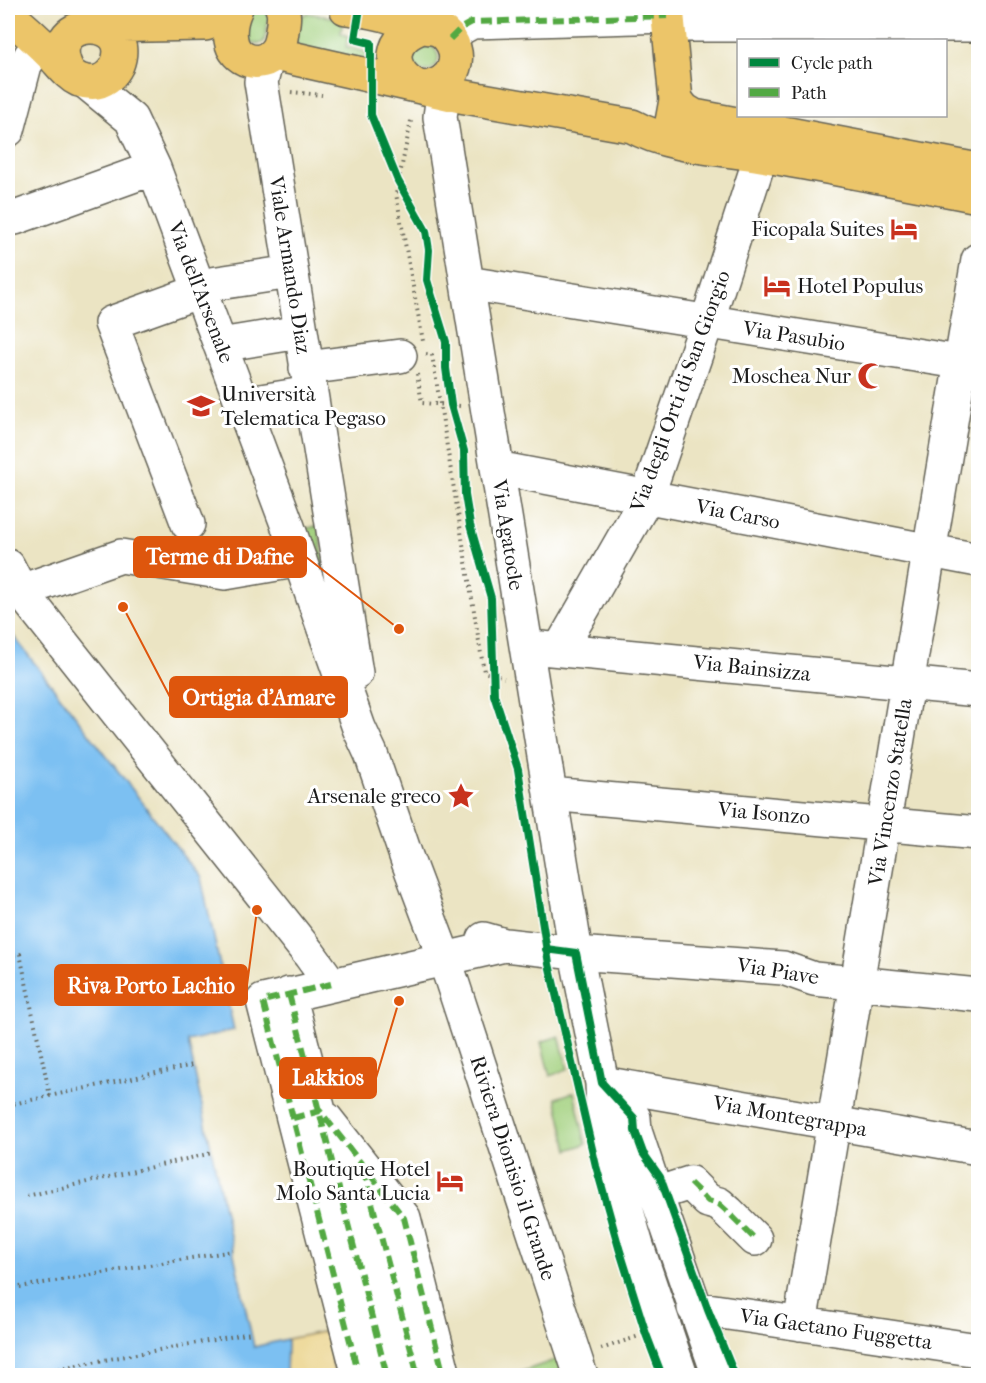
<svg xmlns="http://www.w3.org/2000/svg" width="986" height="1383" viewBox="0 0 986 1383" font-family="'IM FELL French Canon',serif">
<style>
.green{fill:#a2d07e;stroke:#5f764d;stroke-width:1.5}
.sand{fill:#eeda9e;stroke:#857b5d;stroke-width:1.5}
.water{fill:#7bc0f2;stroke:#4c6e87;stroke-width:1.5}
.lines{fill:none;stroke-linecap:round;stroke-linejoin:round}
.minor-casing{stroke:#646256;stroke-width:36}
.major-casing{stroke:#646256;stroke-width:36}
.path{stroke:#646256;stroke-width:4;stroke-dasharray:1.5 4.5;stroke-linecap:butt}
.minor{stroke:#fff;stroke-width:33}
.major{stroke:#ecc569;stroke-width:33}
.quiet{stroke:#52a943;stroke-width:6;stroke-dasharray:12 6;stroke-linecap:butt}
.cycleway-casing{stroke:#fff;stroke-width:11}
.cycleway{stroke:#00873e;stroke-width:8}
.labels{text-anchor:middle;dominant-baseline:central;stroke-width:6;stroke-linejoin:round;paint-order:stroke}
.poi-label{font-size:21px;fill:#1c1c1c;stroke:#fff;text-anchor:end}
.street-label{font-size:21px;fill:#1c1c1c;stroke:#fff}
.leader{fill:none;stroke:#de560d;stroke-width:2}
.callout-dot{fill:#de560d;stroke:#fff;stroke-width:2}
.callout{fill:#de560d;stroke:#de560d;stroke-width:2}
.callout-label{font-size:22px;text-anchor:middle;font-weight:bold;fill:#fff}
</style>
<rect width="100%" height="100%" fill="#fff"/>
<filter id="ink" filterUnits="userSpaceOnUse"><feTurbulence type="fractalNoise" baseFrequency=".0167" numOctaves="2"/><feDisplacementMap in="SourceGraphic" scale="12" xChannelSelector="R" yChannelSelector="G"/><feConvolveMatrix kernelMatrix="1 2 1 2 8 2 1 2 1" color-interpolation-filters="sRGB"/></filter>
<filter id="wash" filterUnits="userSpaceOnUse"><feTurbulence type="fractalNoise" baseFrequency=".008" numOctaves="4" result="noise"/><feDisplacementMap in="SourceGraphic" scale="24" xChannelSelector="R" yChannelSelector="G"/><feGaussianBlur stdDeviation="1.35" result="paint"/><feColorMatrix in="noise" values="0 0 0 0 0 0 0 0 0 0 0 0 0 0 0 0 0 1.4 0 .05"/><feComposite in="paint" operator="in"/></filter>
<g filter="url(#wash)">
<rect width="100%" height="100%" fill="#ebe4c3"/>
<path class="green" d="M255 8H263L269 17 264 42 259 44 250 42 246 33 250 12Z
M307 13 343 19 341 33 348 36 346 47 366 52V61L300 48 295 42 299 18Z
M412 58a13 13 0 1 1 26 0a13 13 0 1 1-26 0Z
M318 526 326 574 324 576 320 575 303 529Z
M559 1036 568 1069 550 1076 541 1042Z
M574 1092 586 1144 568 1150 556 1098Z
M558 1359 564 1376H511L515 1374Z"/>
<path class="sand" d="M326 1331 335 1375 286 1376 287 1339Z"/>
<path class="water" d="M8 629 201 878 234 1030 188 1041 254 1347 287 1339 286 1375H8Z"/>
</g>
<g filter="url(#ink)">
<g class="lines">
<defs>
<path id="minor" d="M668 25H978
M450 39 461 28 472 22 668 16
M267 59 261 82 356 673
M445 80 440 117 576 953 602 1083 604 1131 637 1246 681 1376
M87 83 131 119 154 168 287 524 359 728 371 754 407 859 445 960 581 1376
M8 130 25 65 31 55 44 48
M15 218 154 168
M467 283 978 365
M198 286 291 272
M220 345 300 332
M306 368 400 356
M242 404 310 393
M497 468 978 560
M188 524 111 323 200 291
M8 566 21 591 310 955 331 984
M21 591 121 556 225 573 300 560
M541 648 978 690
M560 649 647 497 707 322 761 155
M550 794 978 833
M484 939 505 945 576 953 783 968 814 979 978 995
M289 994 387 1376
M602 1083 978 1148
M602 1083 634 1118 635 1131 656 1194 719 1376
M326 1119 404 1218 444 1376
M366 1180 418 1376
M656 1194 690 1183 708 1201 719 1204 728 1212 755 1239
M694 1308 978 1350
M800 1324 978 260
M359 1376 263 1001 505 945"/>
<path id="major" d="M236 8C232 17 229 30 231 40 234 61 261 69 274 53 280 47 281 39 282 31 283 23 285 15 282 8
M346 8C362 10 377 12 392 17 402 20 412 24 423 27 431 28 438 28 444 33 454 42 458 55 454 67 450 80 439 85 426 88
M667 8 676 100 672 122
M8 15C23 27 38 41 52 55 60 63 68 75 79 80 85 82 91 83 97 82 106 80 113 73 117 65 138 12 36 14 69 73
M95 26 205 24 224 18 234 12
M274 54 460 96 632 126C670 147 718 148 761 155 834 168 906 182 978 196
M416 86C385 69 389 37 423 27
M676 100 684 110 694 116 978 170"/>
</defs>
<use href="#minor" class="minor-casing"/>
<use href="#major" class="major-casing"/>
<path class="path" d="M291 92 322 95
M411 121 396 194 423 341
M426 354 432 355 484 672 504 678
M417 374 422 403 461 406
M8 956 20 954 50 1096
M8 1105 193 1065
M27 1196 212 1153
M8 1289 233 1251
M601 1349 639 1336
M17 1376 251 1333"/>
<use href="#minor" class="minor"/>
<use href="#major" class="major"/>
<path class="quiet" d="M450 39 461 28 472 22 668 16
M331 984 263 1001 359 1376
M289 994 387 1376
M293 1118 320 1111 404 1218 444 1376
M363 1169 418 1376
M690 1183 708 1201 719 1204 728 1212 755 1239"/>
<defs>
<path id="cycleway" d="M360 8 355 39 371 43V115L398 181 426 231 429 250 427 280 446 342V368L451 405 464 451 465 495 470 525 491 598 494 695 518 769 549 964 596 1166 619 1248 646 1334 662 1376
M546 949 576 953 602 1083 634 1118 635 1131 643 1153 660 1177 708 1310 735 1376"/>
</defs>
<use href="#cycleway" class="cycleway-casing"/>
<use href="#cycleway" class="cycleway"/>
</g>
</g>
<defs>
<symbol id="hotel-bare" viewBox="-9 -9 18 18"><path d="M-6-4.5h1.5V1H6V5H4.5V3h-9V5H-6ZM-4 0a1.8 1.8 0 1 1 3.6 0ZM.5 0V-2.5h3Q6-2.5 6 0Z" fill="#c8321e" stroke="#fff" stroke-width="2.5" paint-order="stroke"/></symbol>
<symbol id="mosque-bare" viewBox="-9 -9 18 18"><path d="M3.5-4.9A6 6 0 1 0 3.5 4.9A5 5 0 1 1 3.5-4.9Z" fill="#c8321e" stroke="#fff" stroke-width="2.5" paint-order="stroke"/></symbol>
<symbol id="university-bare" viewBox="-9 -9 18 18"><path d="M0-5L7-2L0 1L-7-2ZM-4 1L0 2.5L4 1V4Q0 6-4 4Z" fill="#c8321e" stroke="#fff" stroke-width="2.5" paint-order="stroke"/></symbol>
<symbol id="sight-bare" viewBox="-9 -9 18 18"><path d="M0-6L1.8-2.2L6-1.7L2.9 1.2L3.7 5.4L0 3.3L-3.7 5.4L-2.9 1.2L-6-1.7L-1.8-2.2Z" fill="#c8321e" stroke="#fff" stroke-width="2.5" paint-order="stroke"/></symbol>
</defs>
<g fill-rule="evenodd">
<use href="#hotel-bare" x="885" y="210" width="38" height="38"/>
<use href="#hotel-bare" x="758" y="267" width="38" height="38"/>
<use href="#mosque-bare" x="852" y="357" width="38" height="38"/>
<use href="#university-bare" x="182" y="387" width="38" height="38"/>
<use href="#sight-bare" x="442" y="777" width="38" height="38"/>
<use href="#hotel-bare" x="431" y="1162" width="38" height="38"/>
</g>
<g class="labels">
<g class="poi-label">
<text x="884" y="229">Ficopala Suites</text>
<text x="797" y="286" text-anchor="start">Hotel Populus</text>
<text x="851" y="376">Moschea Nur</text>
<text x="221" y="394" text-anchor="start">Università<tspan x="221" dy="24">Telematica Pegaso</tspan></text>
<text x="441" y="796">Arsenale greco</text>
<text x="430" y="1169">Boutique Hotel<tspan x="430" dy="24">Molo Santa Lucia</tspan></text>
</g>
<g class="street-label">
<text transform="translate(290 265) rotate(81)">Viale Armando Diaz</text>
<text transform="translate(201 292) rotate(69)">Via dell'Arsenale</text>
<text transform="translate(794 336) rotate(9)">Via Pasubio</text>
<text transform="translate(680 391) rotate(-70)">Via degli Orti di San Giorgio</text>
<text transform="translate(738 514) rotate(11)">Via Carso</text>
<text transform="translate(508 535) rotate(81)">Via Agatocle</text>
<text transform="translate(752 668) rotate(6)">Via Bainsizza</text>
<text transform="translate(890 792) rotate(-81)">Via Vincenzo Statella</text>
<text transform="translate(764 813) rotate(5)">Via Isonzo</text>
<text transform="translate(778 971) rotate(9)">Via Piave</text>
<text transform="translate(790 1116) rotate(10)">Via Montegrappa</text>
<text transform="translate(513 1168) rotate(72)">Riviera Dionisio il Grande</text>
<text transform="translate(836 1329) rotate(8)">Via Gaetano Fuggetta</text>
</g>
</g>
<path class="leader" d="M399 629L306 557M123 607L170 697M257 910L247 985M399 1001L376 1078"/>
<g class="callout-dot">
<circle cx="399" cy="629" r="6"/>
<circle cx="123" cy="607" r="6"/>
<circle cx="257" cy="910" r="6"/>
<circle cx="399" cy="1001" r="6"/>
</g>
<g class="callout">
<rect x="134" y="537" width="172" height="40" rx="6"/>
<rect x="170" y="677" width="177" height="40" rx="6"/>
<rect x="55" y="965" width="192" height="40" rx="6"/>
<rect x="280" y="1058" width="96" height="40" rx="6"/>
</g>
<g class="callout-label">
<text x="220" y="564">Terme di Dafne</text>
<text x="259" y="705">Ortigia d'Amare</text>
<text x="151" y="993">Riva Porto Lachio</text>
<text x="328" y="1085">Lakkios</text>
</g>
<rect width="986" height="1383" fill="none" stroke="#fff" stroke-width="30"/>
<rect x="737" y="39" width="210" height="78" fill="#ffffff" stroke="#a4a4a4" stroke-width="1.5"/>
<rect x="749" y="58" width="30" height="9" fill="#00873e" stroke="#a4a4a4" stroke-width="1.5"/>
<text x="791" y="69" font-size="18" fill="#1c1c1c">Cycle path</text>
<rect x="749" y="88" width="30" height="9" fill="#52a943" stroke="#a4a4a4" stroke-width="1.5"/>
<text x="791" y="99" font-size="18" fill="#1c1c1c">Path</text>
</svg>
